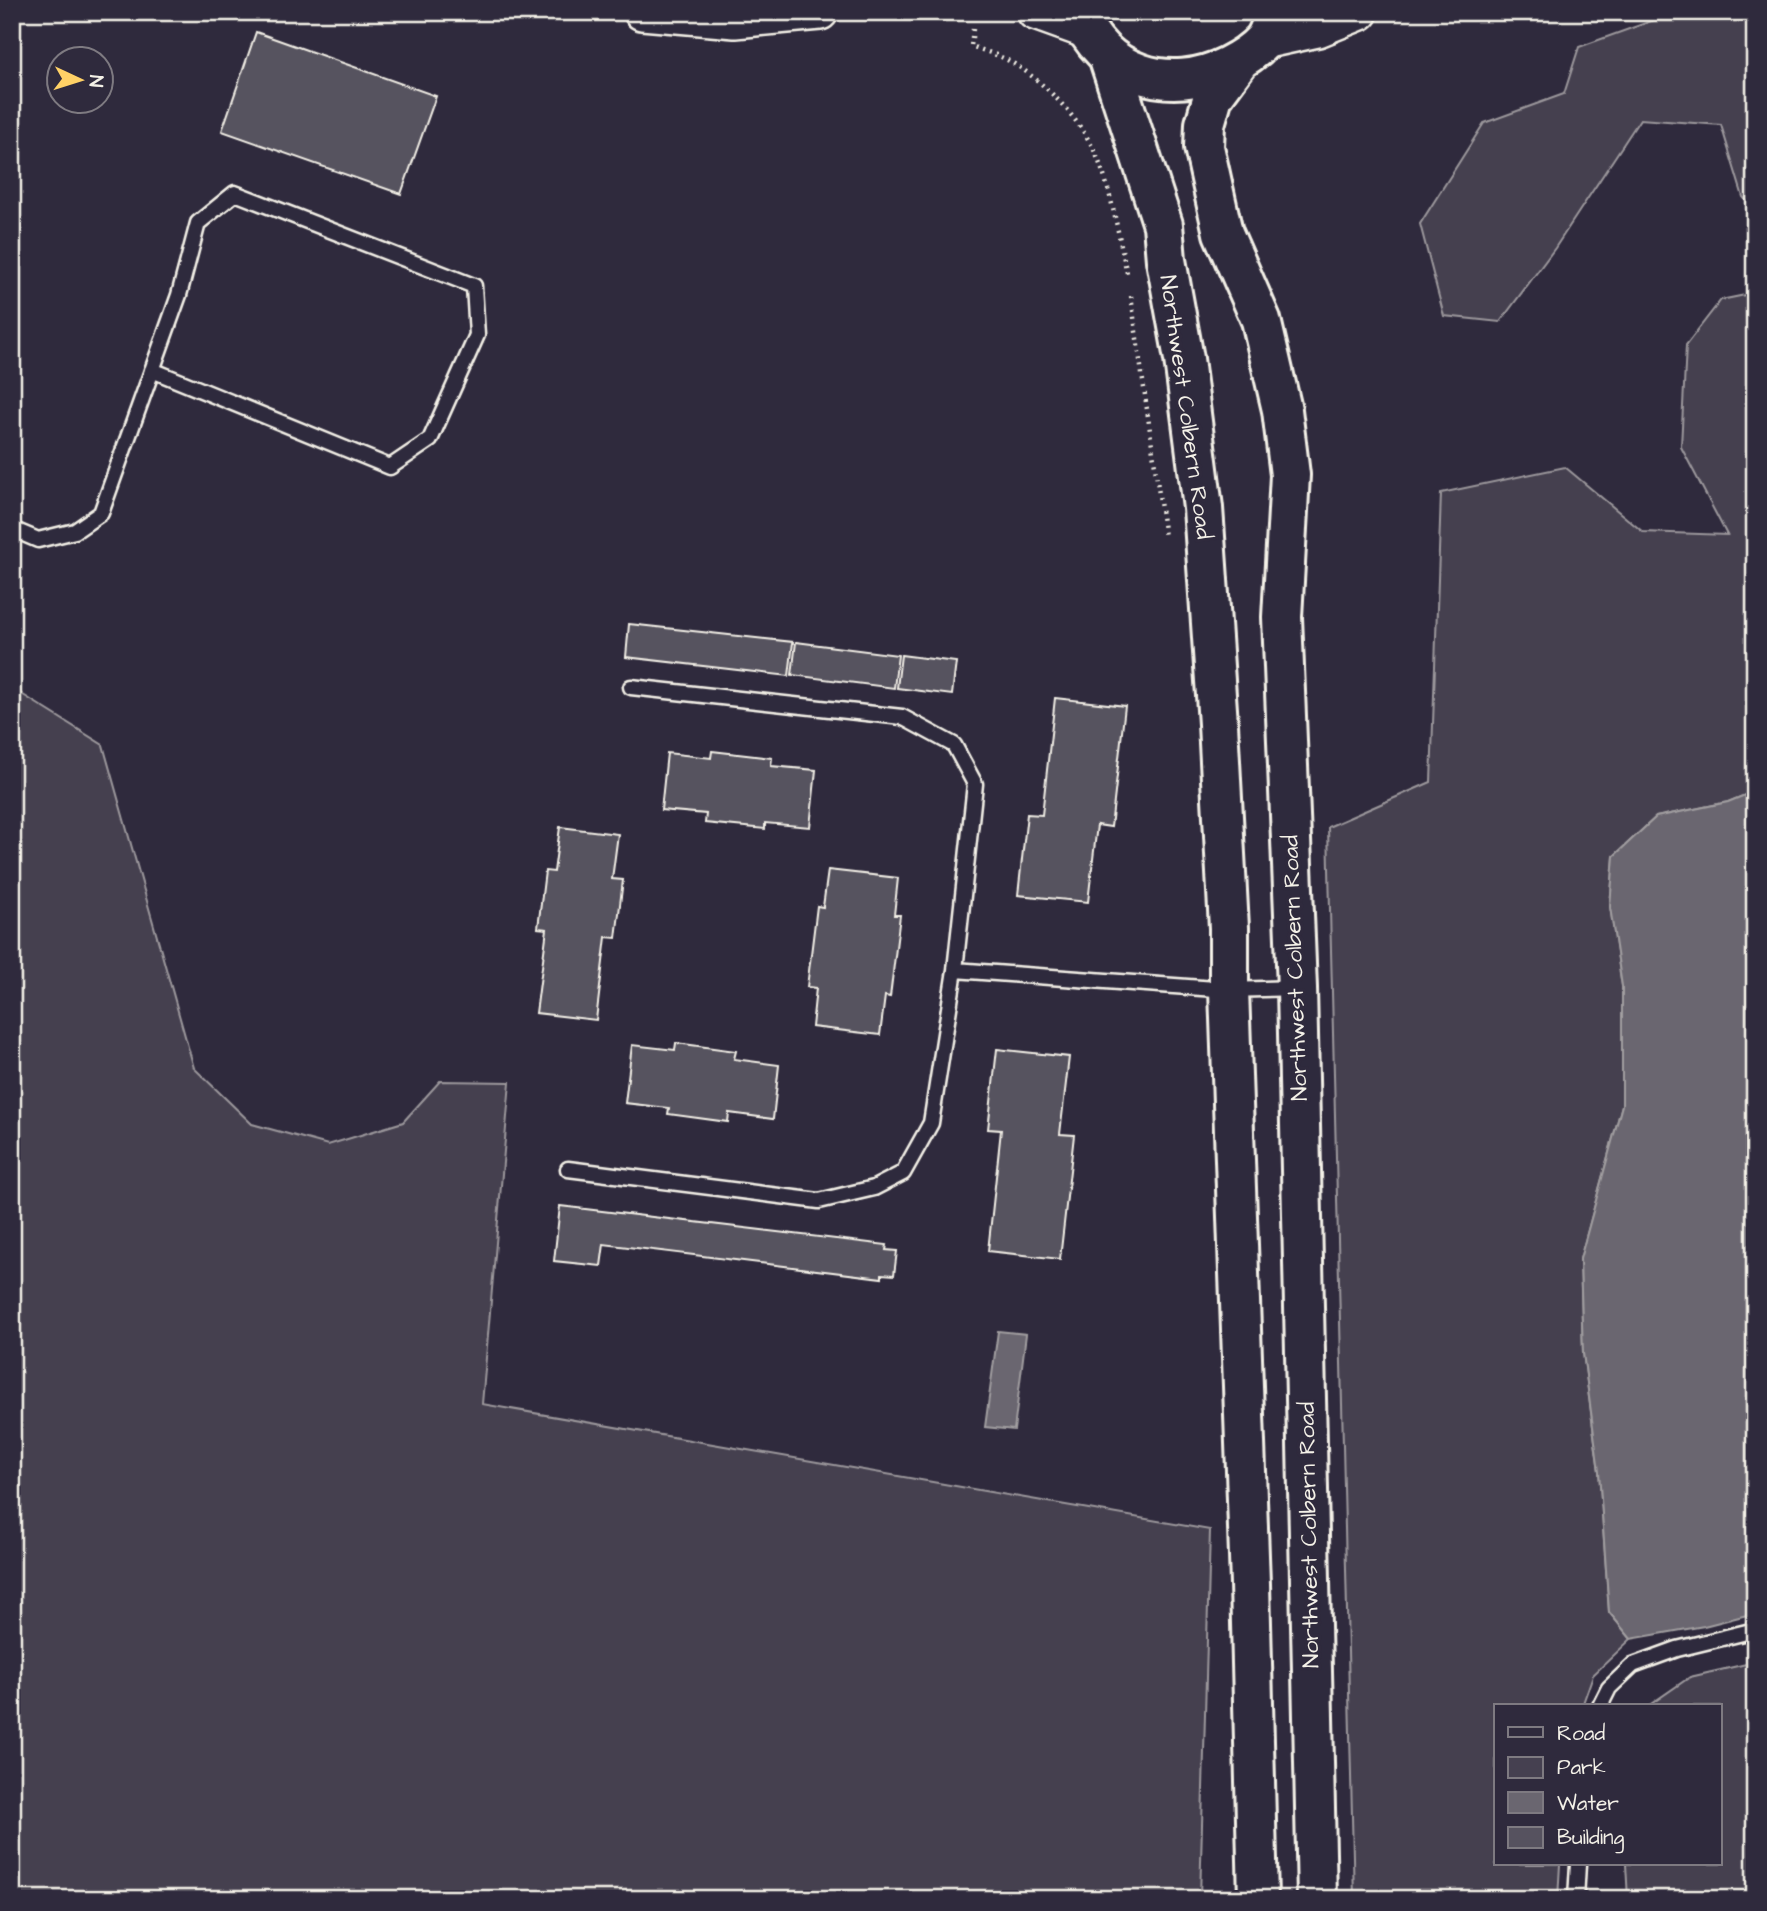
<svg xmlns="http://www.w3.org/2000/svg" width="1767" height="1911" viewBox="0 0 1767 1911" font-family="'Architects Daughter',sans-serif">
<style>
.green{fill:#454050;stroke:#9c989c;stroke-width:2}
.water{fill:#6a6670;stroke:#a19ea0;stroke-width:2}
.building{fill:#56525f;stroke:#f4f1e8;stroke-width:2}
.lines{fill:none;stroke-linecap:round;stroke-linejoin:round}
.service-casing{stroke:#f4f1e8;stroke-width:19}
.tertiary-casing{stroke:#f4f1e8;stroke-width:40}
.secondary-casing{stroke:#f4f1e8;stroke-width:44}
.path{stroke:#f4f1e8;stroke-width:4.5;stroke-dasharray:2 5;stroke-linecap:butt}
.service{stroke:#2f2a3d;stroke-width:14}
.tertiary{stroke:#2f2a3d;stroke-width:35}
.secondary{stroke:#2f2a3d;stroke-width:38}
.labels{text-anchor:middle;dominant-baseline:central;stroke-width:7;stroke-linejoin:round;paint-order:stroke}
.street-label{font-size:23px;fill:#f4f1e8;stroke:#2f2a3d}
</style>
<rect width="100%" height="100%" fill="#2f2a3d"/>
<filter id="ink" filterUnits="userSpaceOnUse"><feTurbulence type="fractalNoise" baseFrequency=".0143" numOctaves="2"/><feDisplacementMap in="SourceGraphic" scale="14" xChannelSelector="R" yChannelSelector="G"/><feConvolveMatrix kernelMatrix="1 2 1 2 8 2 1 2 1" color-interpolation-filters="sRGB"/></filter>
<g filter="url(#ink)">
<path class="green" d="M1755 14V211L1743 197 1721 125 1640 119 1555 248 1500 322 1444 316 1420 224 1484 123 1564 94 1579 47 1654 20Z
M1755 293V791L1728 802 1656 817 1614 856 1610 906 1622 986V1105L1580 1259 1583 1353 1599 1471 1609 1612 1631 1639 1593 1675 1582 1706H1496V1864H1560L1558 1899H1354L1328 827 1431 782 1441 493 1565 467 1643 532 1727 535 1681 447 1686 345 1721 300Z
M12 688 103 745 194 1068 252 1124 328 1145 403 1122 440 1081 510 1082 482 1404 1210 1530 1200 1899H12Z
M1755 1662V1899H1628L1626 1864H1720V1706H1650L1651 1704 1690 1677Z"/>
<path class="water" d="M1755 791V1613L1704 1626 1631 1639 1609 1612 1599 1471 1583 1353 1580 1259 1622 1105V986L1610 907 1614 856 1656 817 1728 802Z
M998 1331 1026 1334 1014 1430 985 1427Z"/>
<path class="building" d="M256 32 436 96 401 194 222 131Z
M629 624 793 642 789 676 626 657Z
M796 642 898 655 894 688 792 675Z
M901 655 956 662 952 695 897 688Z
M1055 698 1125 706 1111 827 1097 825 1088 902 1018 895 1027 814 1042 815Z
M712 751 772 758 771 766 816 770 810 827 765 823V829L705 823 706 814 661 810 667 753 711 758Z
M560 827 618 834 612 879 623 880 616 938 606 937 596 1020 536 1013 547 929 538 928 545 871 554 872Z
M828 870 898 878 894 915H900L890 997 885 996 880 1035 812 1027 816 988 807 987 817 906 823 907Z
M676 1043 736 1051 734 1059 779 1065 773 1119 729 1113 728 1122 668 1114 669 1108 625 1103 632 1045 675 1050Z
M997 1049 1069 1057 1060 1134 1074 1135 1060 1259 988 1251 1001 1130 988 1129Z
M560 1206 887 1245 886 1250 897 1251 894 1275 882 1274V1278L604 1244 601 1266 554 1261Z"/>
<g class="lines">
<defs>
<path id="service" d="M12 529 38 540 75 531 101 513 179 295 198 223 235 193 474 286 477 335 430 440 390 467 152 370
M631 687 902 717 954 745 975 784 955 970 1229 990 1297 988
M568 1169 819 1201 874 1188 903 1173 931 1123 955 970
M1600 1706 1609 1688 1633 1665 1677 1649 1755 1630
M1576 1899 1578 1864"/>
<path id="tertiary" d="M642 12 735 20 820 12
M1035 12 1085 30
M1263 41 1318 29 1360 12"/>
<path id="secondary" d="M1078 12C1103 75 1169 95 1228 66 1240 60 1254 51 1263 41 1269 34 1272 21 1276 12
M1108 56 1163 225 1166 260 1184 359 1203 508 1218 724 1229 928V990L1250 1584 1258 1899
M1239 61 1213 96 1205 124 1204 147 1223 233 1261 320 1282 410 1290 475 1282 617 1297 988 1317 1899"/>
</defs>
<use href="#service" class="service-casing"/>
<use href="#tertiary" class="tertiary-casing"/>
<use href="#secondary" class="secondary-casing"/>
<path class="path" d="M973 29 971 46C981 50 992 53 1001 57 1037 73 1078 116 1095 152 1112 190 1118 236 1128 277
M1131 296 1165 537"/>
<use href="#service" class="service"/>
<use href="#tertiary" class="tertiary"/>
<use href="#secondary" class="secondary"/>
</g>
</g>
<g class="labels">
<g class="street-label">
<text transform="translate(1186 407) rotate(82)">Northwest Colbern Road</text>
<text transform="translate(1295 968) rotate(-92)">Northwest Colbern Road</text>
<text transform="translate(1309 1535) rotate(-91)">Northwest Colbern Road</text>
</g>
</g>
<rect width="1767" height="1911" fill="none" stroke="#2f2a3d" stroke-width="42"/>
<rect x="21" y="21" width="1725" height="1869" fill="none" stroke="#f4f1e8" stroke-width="2.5" filter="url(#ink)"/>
<rect x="1494" y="1704" width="228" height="161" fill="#2f2a3d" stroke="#7e7a81" stroke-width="2"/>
<rect x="1508" y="1727" width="35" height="10" fill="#2f2a3d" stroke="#7e7a81" stroke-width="2"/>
<text x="1557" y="1740" font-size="21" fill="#f4f1e8">Road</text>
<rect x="1508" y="1757" width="35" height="21" fill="#454050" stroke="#7e7a81" stroke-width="2"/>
<text x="1557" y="1774" font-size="21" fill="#f4f1e8">Park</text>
<rect x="1508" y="1792" width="35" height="21" fill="#6a6670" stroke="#7e7a81" stroke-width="2"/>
<text x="1557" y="1810" font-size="21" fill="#f4f1e8">Water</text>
<rect x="1508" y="1827" width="35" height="21" fill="#56525f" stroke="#7e7a81" stroke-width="2"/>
<text x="1557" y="1844" font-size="21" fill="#f4f1e8">Building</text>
<g transform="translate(80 80) rotate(94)"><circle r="33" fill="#2f2a3d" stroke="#7e7a81" stroke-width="2"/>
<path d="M0-5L12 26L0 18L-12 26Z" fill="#ffd166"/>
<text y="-10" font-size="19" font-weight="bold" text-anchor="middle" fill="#f4f1e8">N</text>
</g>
</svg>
